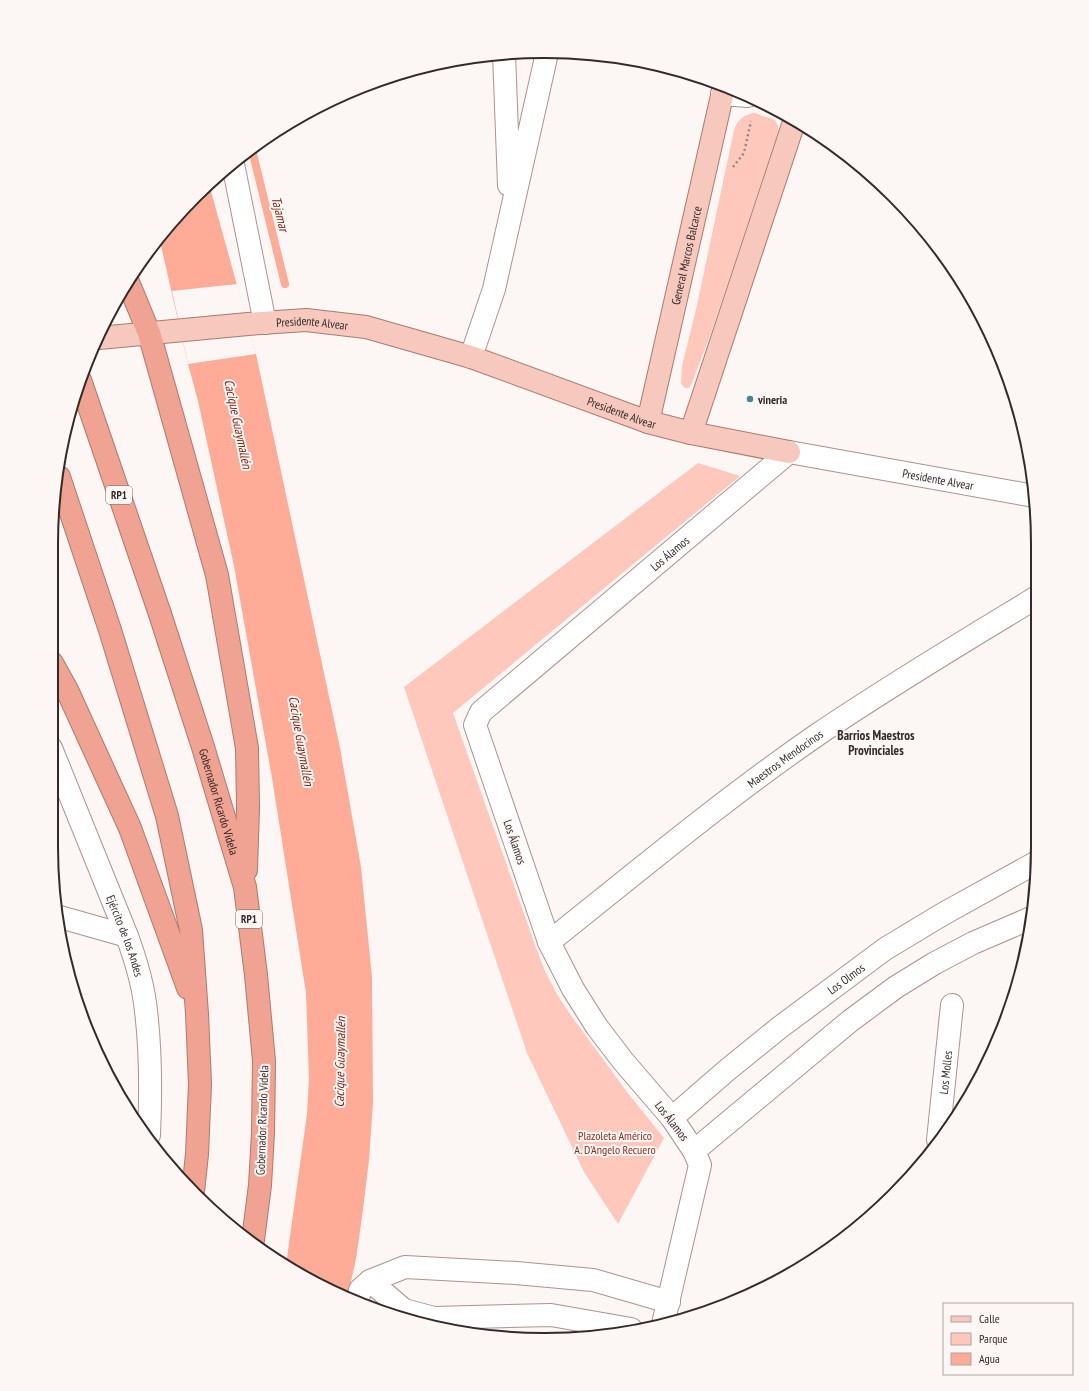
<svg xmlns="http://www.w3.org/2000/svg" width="1089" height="1391" viewBox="0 0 1089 1391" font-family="'PT Sans Narrow',sans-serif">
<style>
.green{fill:#ffc8bc}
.water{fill:#feab98}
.pier{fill:#fcf6f5}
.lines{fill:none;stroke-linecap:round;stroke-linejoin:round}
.stream{stroke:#feab98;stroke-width:8}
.minor-casing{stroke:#ac938e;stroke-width:24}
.major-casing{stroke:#ae796d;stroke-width:24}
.highway-casing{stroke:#ae796d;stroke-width:24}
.path{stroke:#8f8786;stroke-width:2.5;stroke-dasharray:2 3;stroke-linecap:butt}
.minor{stroke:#fff;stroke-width:22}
.major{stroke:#f6c8be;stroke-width:22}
.highway{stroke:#f0a392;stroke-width:22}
.poi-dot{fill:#438795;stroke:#fcf6f5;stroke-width:1.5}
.labels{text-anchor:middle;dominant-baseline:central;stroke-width:4;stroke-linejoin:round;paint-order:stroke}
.shield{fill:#fcf6f5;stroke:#706766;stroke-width:1}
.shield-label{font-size:11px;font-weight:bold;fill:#342a28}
.street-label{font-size:12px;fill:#342a28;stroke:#fcf6f5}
.poi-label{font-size:12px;font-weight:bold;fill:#342a28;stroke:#fcf6f5;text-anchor:start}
.park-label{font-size:12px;fill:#8c2e1c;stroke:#fcf6f5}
.water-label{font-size:13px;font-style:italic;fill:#7a1c09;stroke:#fcf6f5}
.neighbourhood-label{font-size:13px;font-weight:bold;fill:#342a28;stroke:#fcf6f5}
.rim{fill:none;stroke:#342a28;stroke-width:2}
</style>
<rect width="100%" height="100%" fill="#fcf6f5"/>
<path class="green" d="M755 113 775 120 778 126V132L712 330 692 383 689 388H685L681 384 682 366 697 305 734 130C738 119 743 115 755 113Z
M698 463 740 476 453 713 535 945 545 971 558 996 572 1017 627 1092 664 1138 618 1224 584 1172 527 1053 404 687Z"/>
<path class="water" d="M209 184 256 354 340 748 361 867 372 977 373 1102 369 1160 363 1210 356 1259 348 1295 298 1274 286 1265 307 1114 309 1079 306 993 272 778 234 566 198 401 188 364 159 237Z"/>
<path class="pier" d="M237 284 256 354 188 364 172 291Z"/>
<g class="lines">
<path class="stream" d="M252 150 285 284"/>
<defs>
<g id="minor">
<path d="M504 54 509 185"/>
<path d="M722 94 748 96"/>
<path d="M233 164 265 323"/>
<path d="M471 357 494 289 547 53"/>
<path id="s1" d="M51 748 127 936C135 958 142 980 145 1003 151 1047 151 1091 149 1135"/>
<path d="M60 917 127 936"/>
<path id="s2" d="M549 942C637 872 724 799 817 735 889 686 963 642 1037 597"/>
<path id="s3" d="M672 1118 726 1071 779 1028 885 949 943 914 1037 862"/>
<path id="s4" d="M938 1140 952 1005"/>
<path d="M694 1151 850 1021 896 987 935 963 973 943 1031 918"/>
<path d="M358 1299 360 1290 370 1281"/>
<path id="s5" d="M663 1324 700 1165 694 1151 672 1118 623 1061 597 1027 573 989 549 942 475 725 481 712 789 452 1034 496"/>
<path d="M631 1329 551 1315 434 1318 404 1310 370 1281 405 1267 516 1273 593 1280 669 1302"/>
</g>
<g id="major">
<path id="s6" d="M99 338 248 324 306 320 366 327 471 357 648 422 691 433 789 452"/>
<path id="s7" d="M648 422 724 87"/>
<path d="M691 433 794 122"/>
</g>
<g id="highway">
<path d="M128 282 149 333 217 575 247 748 248 807 246 870"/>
<path id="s8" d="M80 380 159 611 203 747 245 887 256 975 264 1061 263 1133 260 1185 253 1240"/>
<path d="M59 477 110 630 167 816 191 930 197 1014 200 1084 197 1154 193 1192"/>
<path d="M52 663 67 690 130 828 188 988"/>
</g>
</defs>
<use href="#minor" class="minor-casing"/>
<use href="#major" class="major-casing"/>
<use href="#highway" class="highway-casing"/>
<path class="path" d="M733 167 744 153 751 121"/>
<use href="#minor" class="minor"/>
<use href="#major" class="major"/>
<use href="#highway" class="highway"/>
</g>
<circle class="poi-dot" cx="750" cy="399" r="4"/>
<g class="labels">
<g class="shield">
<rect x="106" y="486" width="26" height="18" rx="3"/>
<rect x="236" y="910" width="26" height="18" rx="3"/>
</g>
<g class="shield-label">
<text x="119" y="495">RP1</text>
<text x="249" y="919">RP1</text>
</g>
<g class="street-label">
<text stroke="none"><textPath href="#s7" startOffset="171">General Marcos Balcarce</textPath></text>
<text stroke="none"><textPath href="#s6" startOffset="214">Presidente Alvear</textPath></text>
<text stroke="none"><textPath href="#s6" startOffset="538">Presidente Alvear</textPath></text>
<text stroke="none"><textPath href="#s5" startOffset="1232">Presidente Alvear</textPath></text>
<text stroke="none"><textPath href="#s5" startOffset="924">Los Álamos</textPath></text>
<text stroke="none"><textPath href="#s2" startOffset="299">Maestros Mendocinos</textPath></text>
<text stroke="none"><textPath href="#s8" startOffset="444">Gobernador Ricardo Videla</textPath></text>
<text transform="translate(515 842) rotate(71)">Los Álamos</text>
<text stroke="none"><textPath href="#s1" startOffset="202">Ejército de los Andes</textPath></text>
<text stroke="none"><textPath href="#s3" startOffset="223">Los Olmos</textPath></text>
<text stroke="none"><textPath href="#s4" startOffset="68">Los Molles</textPath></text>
<text transform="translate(262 1120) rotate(-88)">Gobernador Ricardo Videla</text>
<text transform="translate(672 1121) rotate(52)">Los Álamos</text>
</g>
<g class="poi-label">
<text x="758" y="399">vineria</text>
</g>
<g class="park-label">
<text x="615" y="1135">Plazoleta Américo<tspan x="615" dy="14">A. D'Angelo Recuero</tspan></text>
</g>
<g class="water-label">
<text transform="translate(280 214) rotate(76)">Tajamar</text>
<text transform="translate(238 424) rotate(78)">Cacique Guaymallén</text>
<text transform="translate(301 741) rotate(80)">Cacique Guaymallén</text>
<text transform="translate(340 1062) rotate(-89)">Cacique Guaymallén</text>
</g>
<g class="neighbourhood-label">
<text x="876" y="735">Barrios Maestros<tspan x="876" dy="15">Provinciales</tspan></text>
</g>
</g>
<path d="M0 0H1089V1391H0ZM544 58H545A486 486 0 0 1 1031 544V847A486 486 0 0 1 545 1333H544A486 486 0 0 1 58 847V544A486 486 0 0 1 544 58Z" fill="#fcf6f5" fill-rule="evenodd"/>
<path class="rim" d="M544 58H545A486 486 0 0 1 1031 544V847A486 486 0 0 1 545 1333H544A486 486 0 0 1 58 847V544A486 486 0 0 1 544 58Z"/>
<rect x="943" y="1303" width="130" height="72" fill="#fcf6f5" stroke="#aca4a3"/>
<rect x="951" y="1316" width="20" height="6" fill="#f6c8be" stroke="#aca4a3"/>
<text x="979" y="1323" font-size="12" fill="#342a28">Calle</text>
<rect x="951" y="1333" width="20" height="12" fill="#ffc8bc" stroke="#aca4a3"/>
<text x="979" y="1343" font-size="12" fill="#342a28">Parque</text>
<rect x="951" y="1353" width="20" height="12" fill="#feab98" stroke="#aca4a3"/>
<text x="979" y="1363" font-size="12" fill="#342a28">Agua</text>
</svg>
